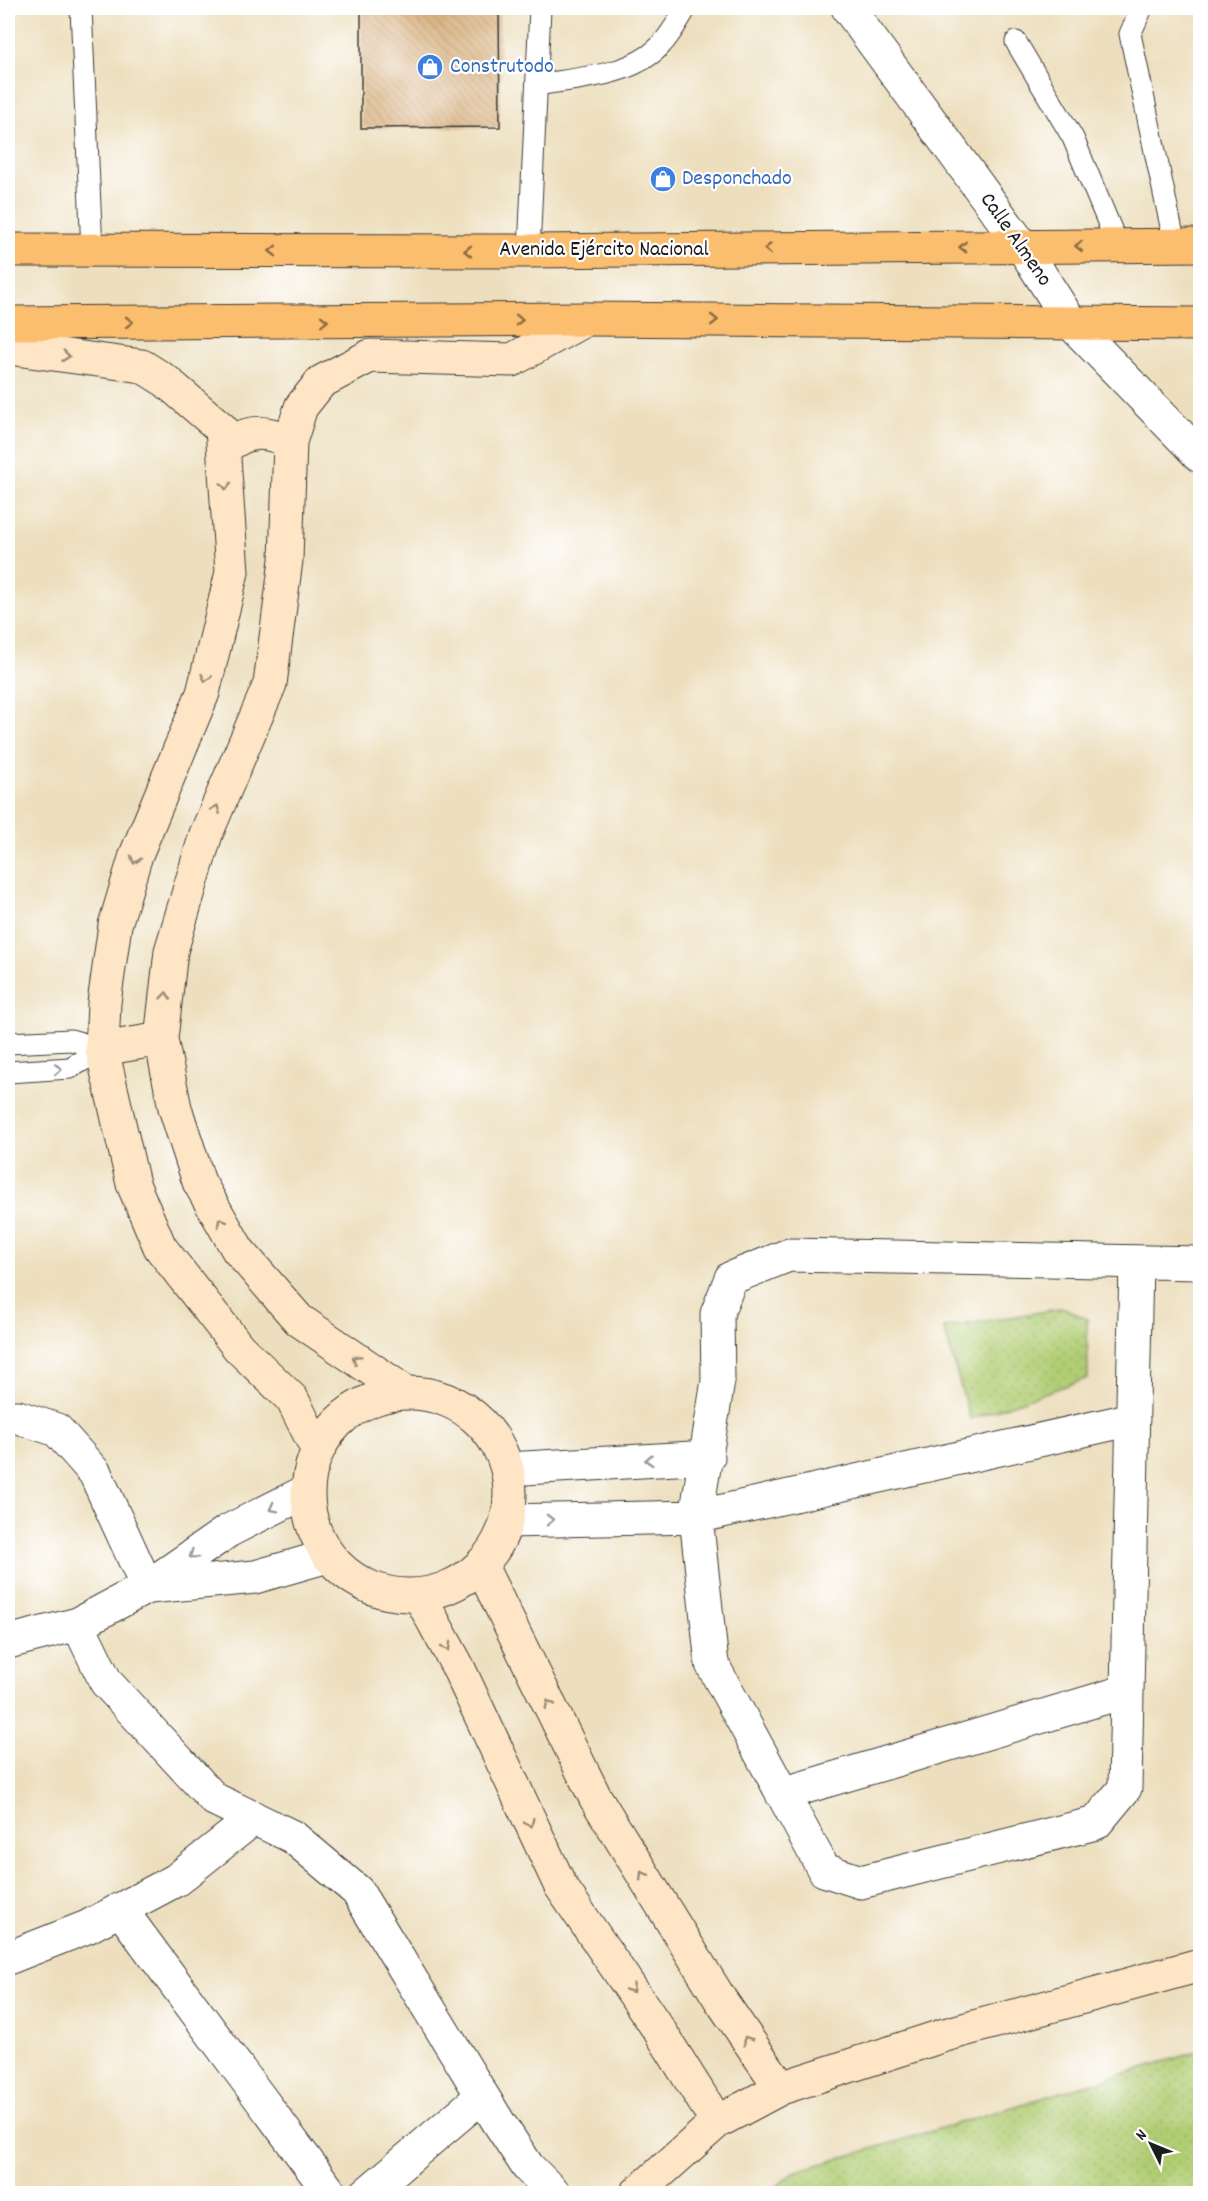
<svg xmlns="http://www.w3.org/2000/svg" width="1208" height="2201" viewBox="0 0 1208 2201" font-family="Dekko,sans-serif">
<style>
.grass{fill:url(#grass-dots);stroke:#667448;stroke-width:1.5}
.building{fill:url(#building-back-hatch)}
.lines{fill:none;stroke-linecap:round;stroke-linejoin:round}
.lane-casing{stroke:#3b3934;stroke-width:23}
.street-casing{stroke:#3b3934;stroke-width:35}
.secondary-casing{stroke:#3b3934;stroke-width:35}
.primary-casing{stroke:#3b3934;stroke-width:35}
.lane{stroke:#fff;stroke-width:21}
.street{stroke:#fff;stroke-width:33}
.secondary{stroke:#fde5c5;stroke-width:33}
.primary{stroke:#fbbd6e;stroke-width:33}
.oneway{stroke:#8c6c45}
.oneway2{stroke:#988b79}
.oneway3{stroke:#999}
.labels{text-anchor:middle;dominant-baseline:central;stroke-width:4.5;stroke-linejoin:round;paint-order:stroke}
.shop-label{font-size:22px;fill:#366cbe;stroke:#fff;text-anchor:start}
.street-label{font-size:22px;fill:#1c1c1c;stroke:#fff}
</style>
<defs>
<pattern id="grass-dots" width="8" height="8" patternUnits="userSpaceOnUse" patternTransform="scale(1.5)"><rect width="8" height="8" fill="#b1cd73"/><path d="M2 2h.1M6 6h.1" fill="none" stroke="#98af63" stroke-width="1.8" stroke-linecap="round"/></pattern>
<pattern id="building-back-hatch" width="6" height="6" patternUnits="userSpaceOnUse" patternTransform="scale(1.5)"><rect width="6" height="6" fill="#dbb584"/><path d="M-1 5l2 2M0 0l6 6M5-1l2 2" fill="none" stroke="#bb9b71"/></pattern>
</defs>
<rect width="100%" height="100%" fill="#fff"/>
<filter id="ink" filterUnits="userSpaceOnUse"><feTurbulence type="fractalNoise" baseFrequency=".0167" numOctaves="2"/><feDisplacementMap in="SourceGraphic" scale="12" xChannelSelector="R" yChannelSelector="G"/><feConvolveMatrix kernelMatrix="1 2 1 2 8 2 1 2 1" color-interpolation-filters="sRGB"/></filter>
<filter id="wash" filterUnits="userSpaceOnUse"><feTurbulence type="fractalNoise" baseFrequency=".008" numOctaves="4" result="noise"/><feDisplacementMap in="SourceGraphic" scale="24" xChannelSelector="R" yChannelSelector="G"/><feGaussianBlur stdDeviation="1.35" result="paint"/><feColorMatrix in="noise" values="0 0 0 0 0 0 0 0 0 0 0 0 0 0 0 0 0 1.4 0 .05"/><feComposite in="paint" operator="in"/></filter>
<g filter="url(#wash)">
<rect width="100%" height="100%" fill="#eddfbe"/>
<path class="grass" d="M1064,1308l23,11 1,59 -118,41 -26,-91z
M1200,2051v142h-431l25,-21z"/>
<g id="blocks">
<path class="building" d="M361,8h138l1,119 -139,1z"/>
</g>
</g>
<g filter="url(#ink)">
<use href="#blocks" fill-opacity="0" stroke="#3b3934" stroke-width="1.5"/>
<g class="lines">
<defs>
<path id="lane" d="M81,8l11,242
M1142,8l-12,26 45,211
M1016,42l57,96 45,108
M537,85c39,-7 93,-8 123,-39 11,-11 18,-25 26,-38
M529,251l11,-243
M8,1043l63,-3 31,9
M8,1072l62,-4 32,-19"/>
<path id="street" d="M848,8l174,238 49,77 129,133
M1136,1262l-11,526 -29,35 -235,59 -37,-12 -112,-206 -16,-147 22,-136 -1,-67 14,-36 58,-23 411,8
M8,1417h10l39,13 38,43 52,114
M508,1469l200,-12
M507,1521l189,-4 437,-98
M149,1587l106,-10 73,-21
M78,1624l28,58 108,117 79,38 64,54 142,232 29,44 27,27
M8,1642l70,-18 69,-37 81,-56 79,-40
M782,1794l345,-103
M120,1909l211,285
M8,1958l79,-31 89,-47 78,-62
M366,2194l116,-98"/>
<path id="secondary" d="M8,348l134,18 24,15 56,48 10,143 -29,121 -67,162 -21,70 -11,78 -2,46 31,135 27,63 79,101 53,51 25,50
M224,449c21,-19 41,-20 66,-7
M102,1049l59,-10
M405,1392l-106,-72 -61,-70 -39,-68 -24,-74 -14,-69 10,-88 35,-117 64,-150 16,-124 4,-118 11,-35 20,-25 49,-26 142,4 74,-41
M308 1494a101 101 0 1 1 202 0a101 101 0 1 1-202 0Z
M481,1566l114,231 125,202 61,89
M419,1595l39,72 102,218 101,148 56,89
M636,2194l81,-72 64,-34 164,-53 255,-70"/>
<path id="primary" d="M8,250l521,1 671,-6
M8,323l578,-4 614,5"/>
</defs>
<use href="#lane" class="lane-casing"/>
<use href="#street" class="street-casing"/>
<use href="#secondary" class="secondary-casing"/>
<use href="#primary" class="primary-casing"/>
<use href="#lane" class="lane"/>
<use href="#street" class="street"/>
<use href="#secondary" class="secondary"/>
<use href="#primary" class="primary"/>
</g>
<defs><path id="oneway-chevron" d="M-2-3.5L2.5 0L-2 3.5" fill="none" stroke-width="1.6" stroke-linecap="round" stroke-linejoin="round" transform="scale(1.5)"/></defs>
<g class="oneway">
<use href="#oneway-chevron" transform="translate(1079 246) rotate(180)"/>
<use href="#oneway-chevron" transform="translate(963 247) rotate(179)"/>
<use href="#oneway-chevron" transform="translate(768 249) rotate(179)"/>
<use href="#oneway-chevron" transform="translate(273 251) rotate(-180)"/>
<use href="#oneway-chevron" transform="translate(468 251) rotate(-180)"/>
<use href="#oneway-chevron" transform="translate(519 320)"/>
<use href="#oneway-chevron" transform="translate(714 320)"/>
<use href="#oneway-chevron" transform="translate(324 321)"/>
<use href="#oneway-chevron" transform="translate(129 322)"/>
</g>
<g class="oneway2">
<use href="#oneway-chevron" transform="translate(66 356) rotate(7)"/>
<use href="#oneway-chevron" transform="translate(226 486) rotate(86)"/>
<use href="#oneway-chevron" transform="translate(206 678) rotate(103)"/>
<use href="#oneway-chevron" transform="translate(216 809) rotate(-67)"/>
<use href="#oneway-chevron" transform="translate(135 860) rotate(108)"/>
<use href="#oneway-chevron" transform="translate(166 996) rotate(-84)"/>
<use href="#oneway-chevron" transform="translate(221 1222) rotate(-119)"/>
<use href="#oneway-chevron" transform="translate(356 1359) rotate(-146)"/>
<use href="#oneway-chevron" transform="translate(447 1647) rotate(61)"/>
<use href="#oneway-chevron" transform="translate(549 1704) rotate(-116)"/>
<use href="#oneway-chevron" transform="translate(530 1823) rotate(64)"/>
<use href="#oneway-chevron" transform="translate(643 1875) rotate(-122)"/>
<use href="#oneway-chevron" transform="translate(631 1989) rotate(56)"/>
<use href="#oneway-chevron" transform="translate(747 2040) rotate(-125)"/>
</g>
<g class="oneway3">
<use href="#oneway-chevron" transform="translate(58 1069) rotate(-3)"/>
<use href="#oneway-chevron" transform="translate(649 1460) rotate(176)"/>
<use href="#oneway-chevron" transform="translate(273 1508) rotate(153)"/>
<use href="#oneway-chevron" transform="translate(550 1520) rotate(-1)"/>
<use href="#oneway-chevron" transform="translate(193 1555) rotate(145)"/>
</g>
</g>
<defs>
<symbol id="shop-disc" viewBox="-11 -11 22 22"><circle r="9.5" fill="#3f7fe0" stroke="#fff"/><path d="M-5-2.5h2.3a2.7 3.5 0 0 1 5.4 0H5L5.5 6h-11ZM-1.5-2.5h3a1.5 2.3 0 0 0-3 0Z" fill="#fff"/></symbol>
</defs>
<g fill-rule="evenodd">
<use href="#shop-disc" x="415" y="52" width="30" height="30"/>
<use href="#shop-disc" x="648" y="164" width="30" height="30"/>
</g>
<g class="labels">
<g class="shop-label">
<text x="450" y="67">Construtodo</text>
<text x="682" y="179">Desponchado</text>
</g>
<g class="street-label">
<text transform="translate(1015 240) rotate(55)">Calle Almeno</text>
<text x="604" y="250">Avenida Ejército Nacional</text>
</g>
</g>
<rect width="1208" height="2201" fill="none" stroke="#fff" stroke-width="30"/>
<g transform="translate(1151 2144) rotate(313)" stroke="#ffffff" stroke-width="4.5" paint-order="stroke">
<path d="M0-4.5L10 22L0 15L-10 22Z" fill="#1c1c1c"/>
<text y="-9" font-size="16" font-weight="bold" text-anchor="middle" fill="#1c1c1c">N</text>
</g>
</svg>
